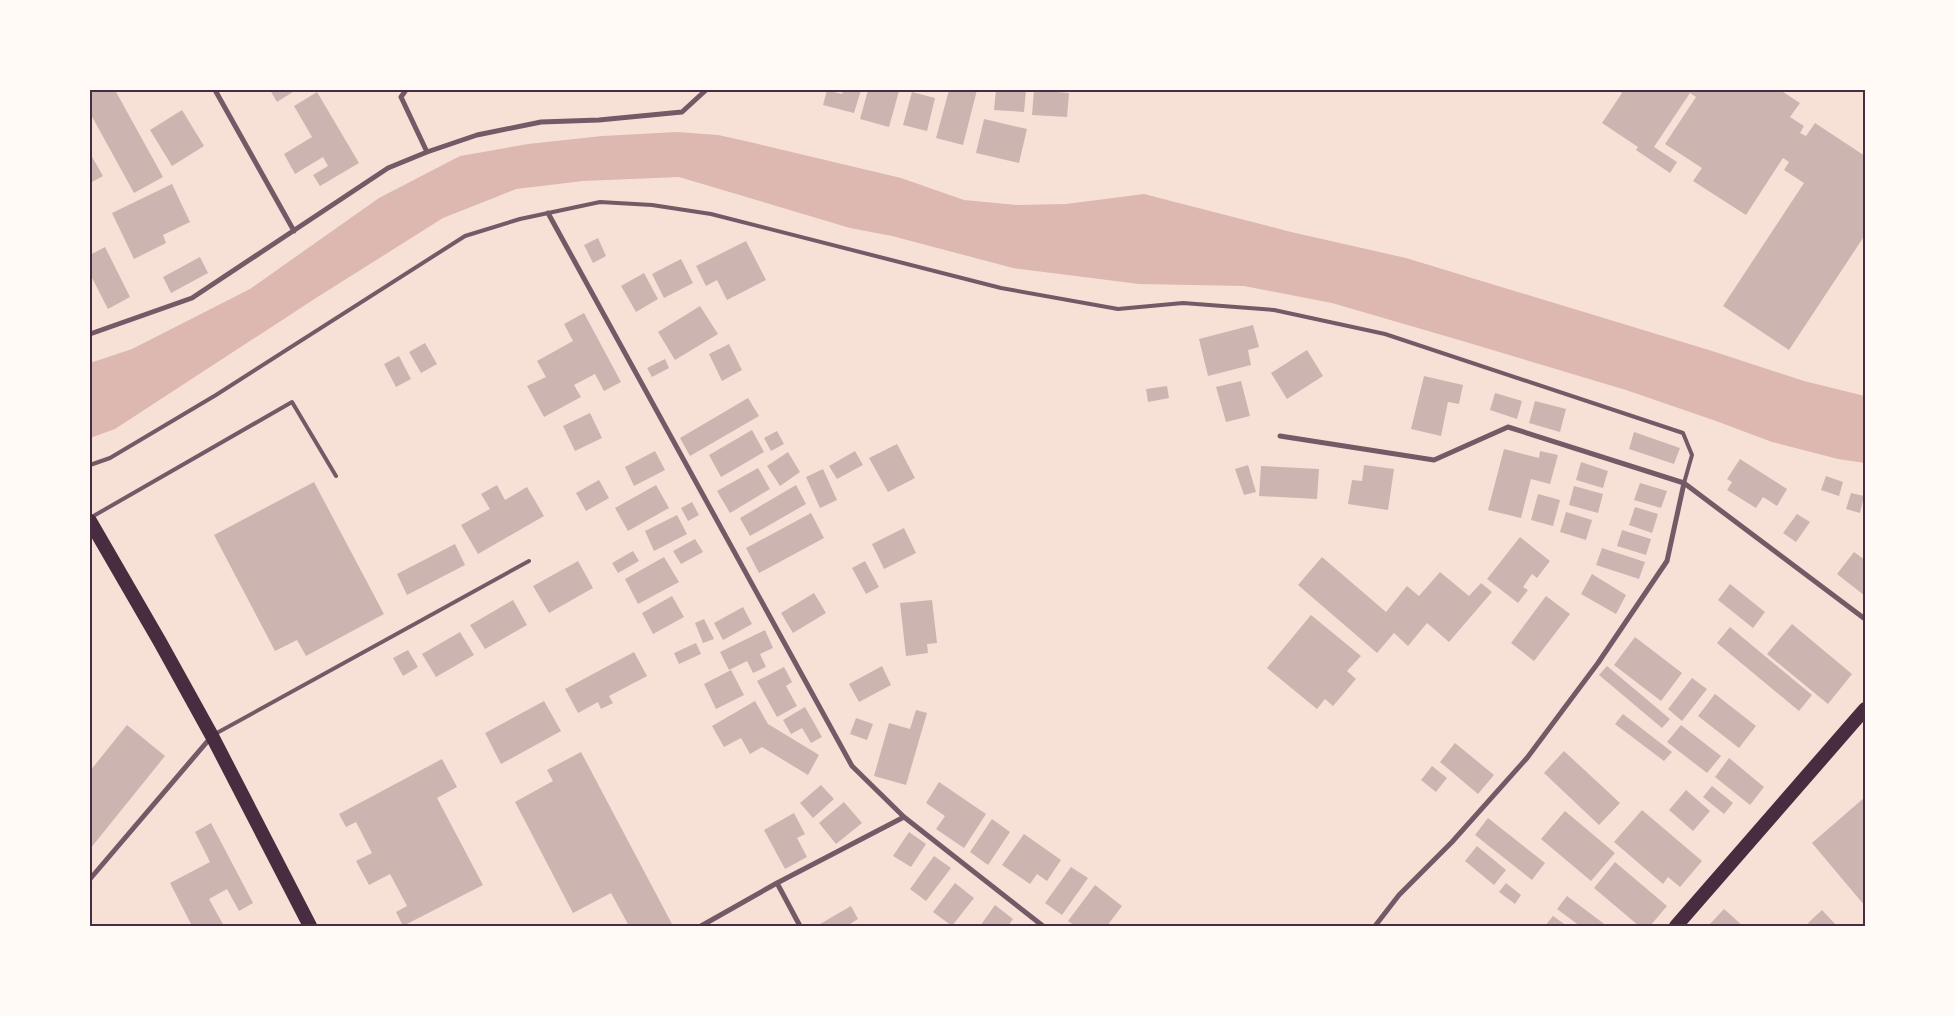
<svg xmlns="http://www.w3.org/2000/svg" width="1955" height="1016" viewBox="0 0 1955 1016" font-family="'Varela Round',sans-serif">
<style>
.water{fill:#dcb8b0}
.building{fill:#ccb4b1}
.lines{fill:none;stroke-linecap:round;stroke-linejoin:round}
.service{stroke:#755966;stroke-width:4}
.minor{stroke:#755966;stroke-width:5}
.trunk{stroke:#4a2c40;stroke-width:14}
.neatline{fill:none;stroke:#4a2c40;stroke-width:2}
</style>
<rect width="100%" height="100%" fill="#f7e1d7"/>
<path class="water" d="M677,132l41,3 36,8 147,35 63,22 53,5 49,-1 78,-10 147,38 115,26 303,92 95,31 61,15v67l-27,-4 -66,-17 -56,-21 -90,-31 -167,-50 -127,-37 -88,-17 -105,-2 -126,-16 -121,-32 -42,-8 -171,-51 -96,4 -67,8 -73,29 -127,80 -201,131 -25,9v-75l42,-14 118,-60 129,-91 81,-42 68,-12 74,-8z"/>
<path class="building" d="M90,90h25l48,87 -29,16 -44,-80z
M270,90h26l-19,12z
M827,90l15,4 1,-4h18l-7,23 -31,-8z
M868,90l31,1 -10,36 -29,-8z
M949,90h28l-14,55 -27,-7z
M996,90h30l-2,22 -30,-2z
M1034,90l35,3 -2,24 -35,-2z
M1617,90h163l20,13 -10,14 14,9 -4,7 6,3 9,-13 50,33v79l-76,115 -66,-44 81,-123 -20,-13 5,-8 -6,-4 -37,57 -53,-34 9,-13 -37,-24 31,-47 -6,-4 -36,54 23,15 -7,11 -34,-23 2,-3 -36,-24 20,-30z
M317,92l42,71 -39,23 -7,-11 15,-9 -5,-9 -28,17 -11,-20 28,-17 -18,-31z
M912,92l23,6 -8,33 -24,-6z
M182,110l22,36 -32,20 -22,-36z
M984,119l43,10 -8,34 -43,-10z
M91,155l12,21 -13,7v-27z
M172,184l18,38 -27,13 3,8 -32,16 -22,-46z
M598,238l8,18 -13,7 -9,-18z
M746,241l20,39 -39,20 -10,-20 -11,6 -10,-20z
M105,247l25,50 -22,12 -18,-35v-19z
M200,257l8,16 -37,20 -8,-16z
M681,259l12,24 -29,15 -12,-24z
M644,273l14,26 -22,13 -15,-26z
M700,306l18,28 -43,26 -17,-28z
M584,313l37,69 -17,9 -9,-17 -21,11 7,12 -37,20 -17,-31 19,-9 -9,-16 36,-20 -9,-17z
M1253,325l6,22 -11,3 3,15 -43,11 -9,-37z
M425,343l12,21 -16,9 -12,-21z
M729,344l13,26 -20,11 -13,-27z
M1307,350l16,26 -36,23 -16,-26z
M399,356l12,23 -15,8 -12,-23z
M665,359l4,9 -17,9 -5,-9z
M1424,376l39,9 -4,19 -11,-2 -7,34 -30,-7z
M1241,381l9,35 -24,6 -10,-35z
M1167,386l2,12 -21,4 -2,-13z
M1495,393l27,8 -5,18 -27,-9z
M748,398l11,18 -69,40 -10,-18z
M1535,401l31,8 -6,23 -31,-9z
M590,413l12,25 -27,13 -12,-25z
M752,430l12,22 -43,25 -12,-22z
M777,431l7,13 -13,7 -7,-13z
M1634,432l46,16 -6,16 -45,-15z
M897,444l18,34 -27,14 -19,-34z
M1504,449l35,9 1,-7 18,4 -8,29 -19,-5 -10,39 -33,-8z
M655,451l10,19 -31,16 -9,-19z
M855,451l8,14 -26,14 -8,-13z
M788,452l12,20 -20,14 -13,-20z
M1740,459l47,30 -10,17 -14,-9 -7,11 -29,-18 5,-8 -5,-3z
M1581,462l27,9 -5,17 -27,-8z
M1248,465l8,27 -12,3 -9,-26z
M1364,465l30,4 -6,41 -40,-6 4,-24 10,1z
M1261,466l58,3 -2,30 -58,-3z
M758,468l12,21 -40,24 -13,-22z
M823,469l14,31 -17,8 -14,-31z
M1826,476l17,6 -4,14 -18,-6z
M599,480l10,18 -23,13 -10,-18z
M314,482l70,132 -78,42 -9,-16 -22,11 -61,-116z
M1640,483l27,8 -6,17 -27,-8z
M497,485l8,15 22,-13 17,29 -66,38 -17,-29 29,-16 -9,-15z
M656,485l13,23 -41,23 -13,-23z
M796,485l10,19 -56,32 -10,-18z
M1574,486l29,8 -5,19 -29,-8z
M1851,493l13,3 -4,17 -14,-4z
M1538,494l22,6 -7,26 -22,-6z
M692,502l7,13 -11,6 -7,-13z
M1635,507l23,7 -6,19 -23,-8z
M1566,512l26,8 -6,20 -26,-8z
M811,513l13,25 -65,35 -13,-25z
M1797,514l13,8 -14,20 -13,-9z
M677,515l10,19 -33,17 -9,-20z
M904,528l12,25 -32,16 -12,-25z
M1622,530l29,9 -5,16 -29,-9z
M1520,537l30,24 -13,17 -5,-4 -9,13 5,3 -10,13 -31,-24z
M695,539l8,13 -22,12 -8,-13z
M455,544l10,21 -58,30 -10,-21z
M1602,548l43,14 -6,17 -43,-14z
M633,551l6,10 -21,12 -6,-10z
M1854,552l11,8v36l-28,-22z
M664,557l15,25 -41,22 -13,-25z
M1322,557l64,55 21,-26 12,10 21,-24 29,24 12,-13 11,9 -43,50 -22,-19 -19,23 -14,-13 -17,20 -79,-68z
M578,561l15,27 -44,25 -16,-27z
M865,561l14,26 -13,7 -14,-26z
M1592,574l34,21 -10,19 -35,-20z
M1730,584l35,28 -12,16 -35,-28z
M814,593l12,20 -33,20 -12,-20z
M672,596l12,21 -31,17 -11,-21z
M1546,596l24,18 -36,47 -23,-18z
M513,600l14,25 -42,24 -15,-24z
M932,600l5,43 -10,1 1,9 -22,3 -6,-53z
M743,607l9,17 -29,16 -9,-17z
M1311,615l50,41 -14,15 9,8 -23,27 -8,-7 -8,10 -50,-41z
M704,619l10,20 -11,4 -8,-20z
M1792,624l60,50 -24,30 -61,-50z
M1730,627l82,68 -13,16 -82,-68z
M765,630l8,18 -13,6 6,13 -13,6 -6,-12 -18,9 -9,-18z
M460,632l14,23 -38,22 -14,-23z
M1635,637l47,36 -21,28 -47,-36z
M696,643l5,11 -22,10 -5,-11z
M408,650l10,17 -15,9 -10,-18z
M634,652l13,24 -38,20 4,7 -12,6 -3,-7 -20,11 -13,-24z
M882,666l9,19 -32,17 -10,-18z
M1607,666l63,53 -8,9 -63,-53z
M784,667l8,15 -6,4 11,20 -20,11 -20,-36z
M731,670l13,25 -28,14 -12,-25z
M1692,678l15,11 -25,32 -14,-12z
M1715,694l41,32 -17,22 -41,-32z
M544,701l17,30 -60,33 -16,-31z
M755,701l13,23 51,31 -11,20 -46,-28 -12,7 -9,-16 -17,9 -12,-21z
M805,707l17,30 -11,6 -9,-15 -11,6 -8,-14z
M916,710l11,3 -21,72 -32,-9 15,-53 21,6z
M1623,714l49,38 -8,9 -49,-37z
M856,718l17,6 -6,16 -17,-6z
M127,725l38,31 -75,93v-78z
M1681,725l40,31 -14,17 -40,-31z
M1455,743l39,32 -16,19 -38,-32z
M1564,751l56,52 -21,22 -55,-52z
M581,752l91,172 -4,2h-39l-18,-33 -38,20 -58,-111 38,-21 -6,-11z
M1729,758l35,29 -14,18 -35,-28z
M442,759l15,28 -20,11 46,87 -80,41 -7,-14 11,-6 -17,-32 -21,11 -13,-24 16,-8 -16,-31 -10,5 -7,-13z
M1432,766l15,12 -11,14 -15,-12z
M939,782l47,32 -22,34 -28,-19 9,-13 -19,-13z
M821,785l13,14 -21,19 -13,-15z
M1712,786l21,17 -9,11 -21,-17z
M1686,790l24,21 -17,20 -24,-21z
M1865,797v109l-53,-63z
M844,802l18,21 -26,21 -17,-21z
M1642,810l60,51 -22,26 -12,-10 -5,7 -49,-42z
M1565,811l50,42 -24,28 -50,-42z
M794,813l11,21 -8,4 10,19 -22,12 -21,-39z
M1488,818l57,45 -13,17 -57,-45z
M992,819l18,13 -22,33 -18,-13z
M211,823l42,80 -14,8 -12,-22 -18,10 15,27h-32l-22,-43 40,-21 -15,-30z
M909,832l17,12 -15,23 -18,-11z
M1024,834l37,26 -14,21 -10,-7 -7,10 -28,-19z
M1477,846l29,24 -12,15 -29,-24z
M934,856l17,12 -25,33 -16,-12z
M1615,862l52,44 -17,20h-11l-45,-38z
M1071,867l17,11 -26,37 -17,-12z
M955,883l19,15 -22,28 -19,-14z
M1506,883l15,12 -6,9 -16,-12z
M1095,885l27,21 -15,20h-32l-7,-5z
M1567,896l40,30h-27l-23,-17z
M995,905l18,14 -5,7h-28z
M851,906l7,13 -11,7h-26l-1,-2z
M1724,909l19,17h-31l-2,-2z
M1822,910l15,16h-26l-3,-3z
M1553,916l14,10h-22z"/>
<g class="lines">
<path class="service" d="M90,465l20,-7 106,-63 249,-159 55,-17 80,-17 52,3 59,9 290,74 117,21 65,-6 91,7 111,24 298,99 9,22 -8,28
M90,518l202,-116 44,74
M215,734l314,-173"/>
<path class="minor" d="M215,90l79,141
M406,90l-5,7 26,55
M548,213l304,553 52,51 139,109
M90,334l102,-36 196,-130 39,-16 50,-17 64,-13 58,-2 83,-8 24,-22
M1280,436l154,24 74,-33 176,56 181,136
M90,879l122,-143
M777,883l23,43
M701,926l76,-43 127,-66
M1375,926l24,-31 53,-53 75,-84 71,-95 69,-102 17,-78"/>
<path class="trunk" d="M90,521l70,121 52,94 98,190
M1676,926l189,-217"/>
</g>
<rect width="1955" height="1016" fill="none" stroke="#fffaf5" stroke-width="182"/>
<rect x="91" y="91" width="1773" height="834" class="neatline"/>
</svg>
